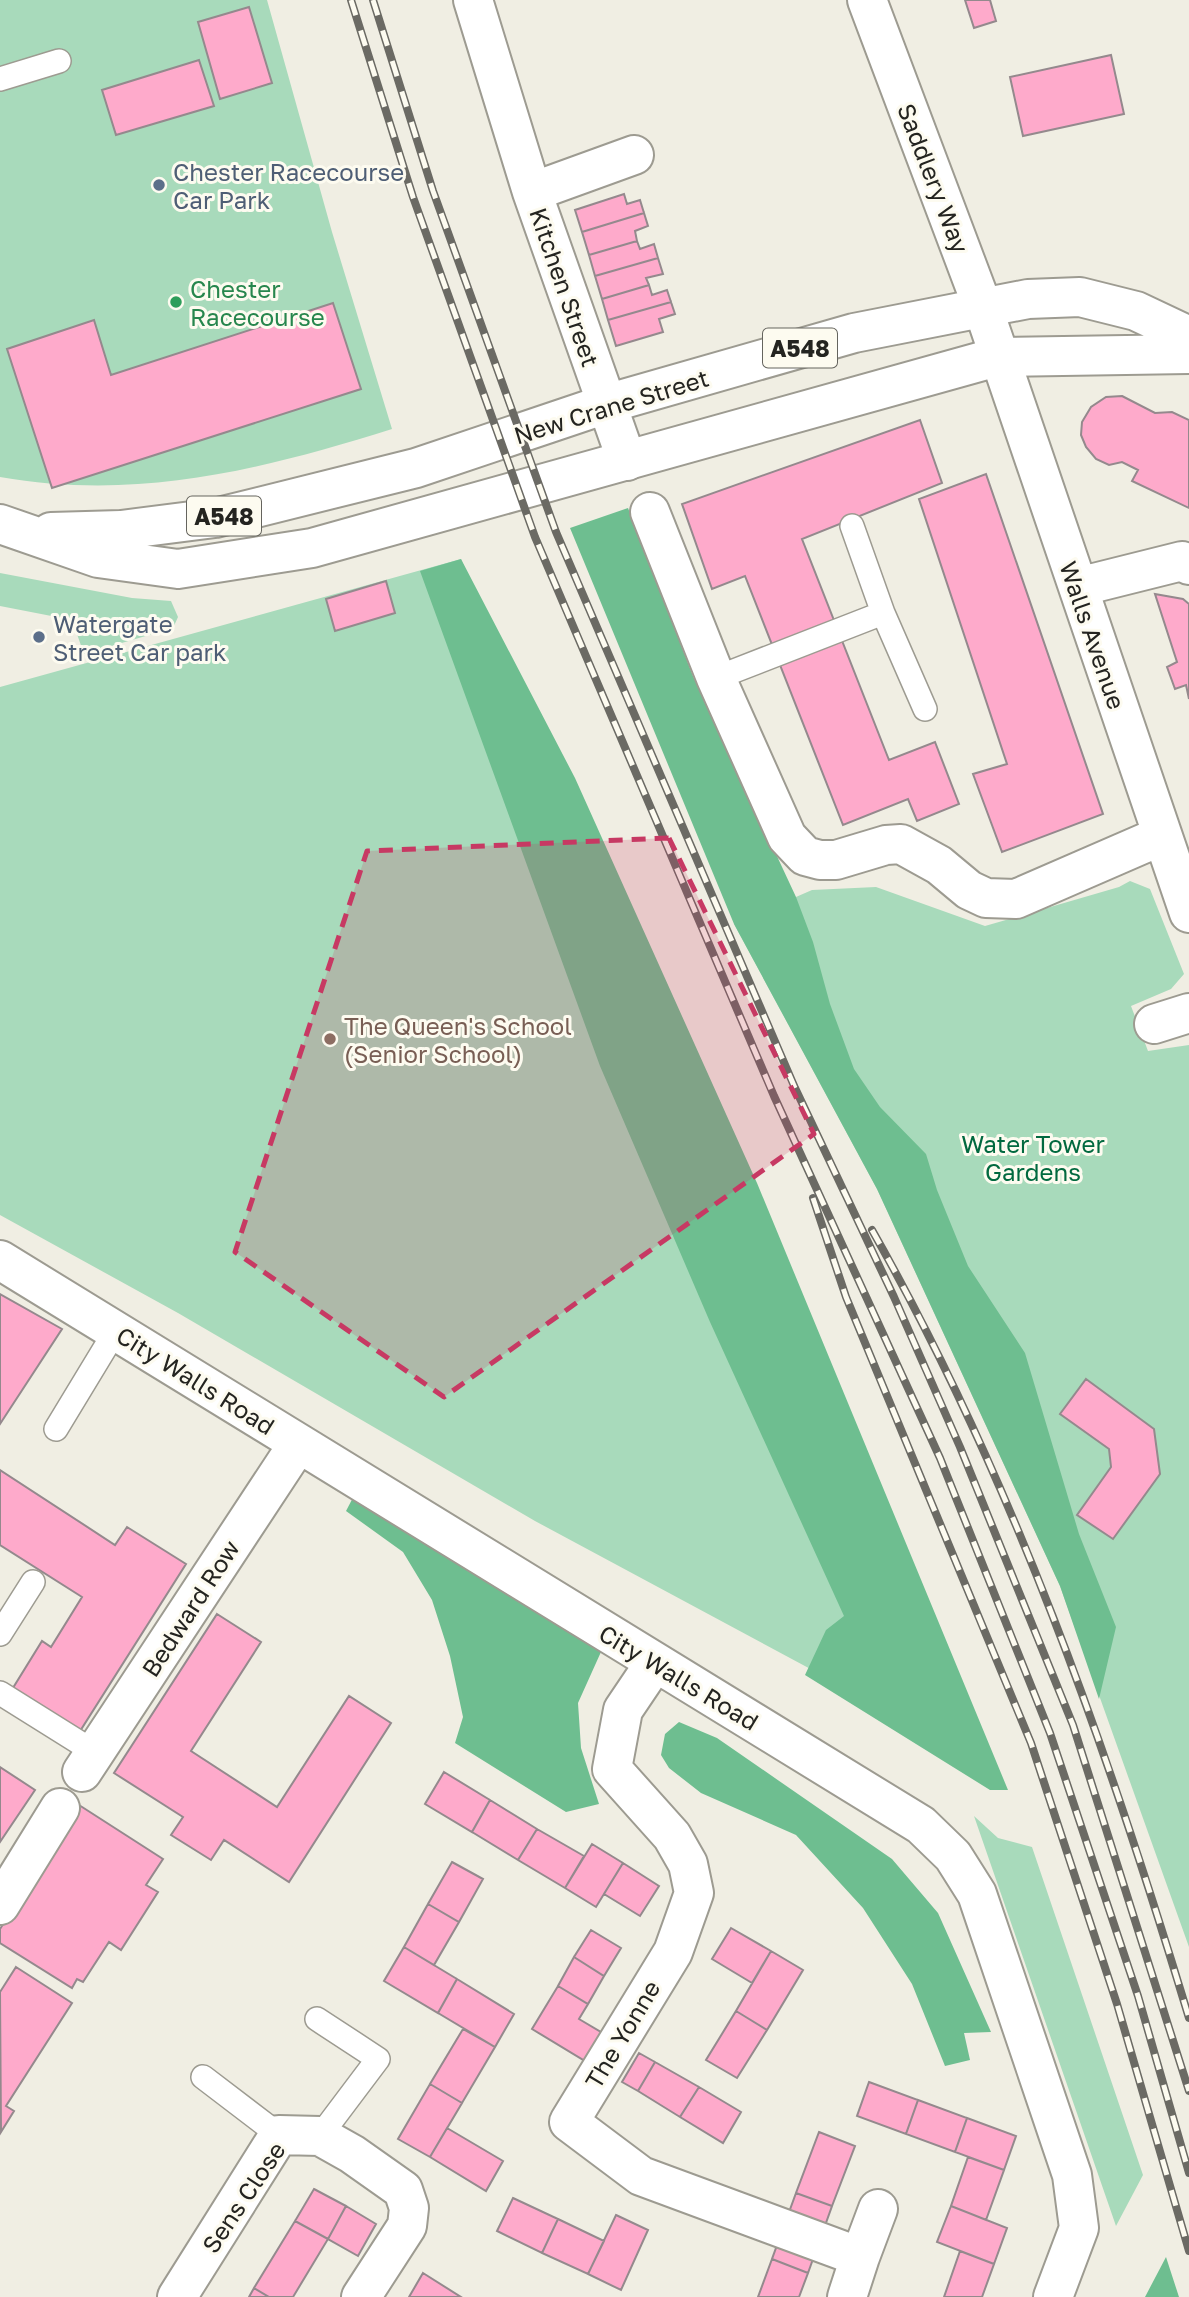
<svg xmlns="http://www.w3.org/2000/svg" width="1189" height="2297" viewBox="0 0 1189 2297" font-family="'Golos Text',sans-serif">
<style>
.green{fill:#a8dabb}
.forest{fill:#6ebe90}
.building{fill:#feaacb;stroke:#94898d;stroke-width:2}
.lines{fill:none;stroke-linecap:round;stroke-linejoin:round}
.service-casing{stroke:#9d9b91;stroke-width:26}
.minor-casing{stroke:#9d9b91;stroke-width:42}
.primary-casing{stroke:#9d9b91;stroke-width:42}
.service{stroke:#fff;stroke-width:23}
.minor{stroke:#fff;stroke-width:38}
.primary{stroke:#fff;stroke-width:38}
.rail-casing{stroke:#6b6a64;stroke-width:8}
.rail{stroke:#fdfbf0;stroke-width:5;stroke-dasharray:16;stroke-linecap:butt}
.marked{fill:#c73963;fill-opacity:0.2;stroke:#c73963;stroke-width:5;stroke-dasharray:14 9;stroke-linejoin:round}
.service-dot{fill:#5c6f8a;stroke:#fdfbf0;stroke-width:2.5}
.leisure-dot{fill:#2e9e5b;stroke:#fdfbf0;stroke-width:2.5}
.education-dot{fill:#8d6e63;stroke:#fdfbf0;stroke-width:2.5}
.labels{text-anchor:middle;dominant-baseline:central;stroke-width:6;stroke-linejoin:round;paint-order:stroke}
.shield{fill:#fdfbf0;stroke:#65645e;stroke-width:2}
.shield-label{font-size:23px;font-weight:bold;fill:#242420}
.service-label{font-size:24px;fill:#4e5e75;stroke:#fdfbf0;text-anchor:start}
.street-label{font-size:24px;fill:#242420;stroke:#fdfbf0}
.leisure-label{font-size:24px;fill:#27864d;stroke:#fdfbf0;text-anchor:start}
.education-label{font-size:24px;fill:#785e54;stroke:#fdfbf0;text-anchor:start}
.park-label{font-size:24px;fill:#01693f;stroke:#fdfbf0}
</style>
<rect width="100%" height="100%" fill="#f0eee3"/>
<path class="green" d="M0,0h267l65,232 60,197c-131,41 -254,72 -392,48z
M461,559l493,1187 -419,-225 -357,-208 -178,-98v-528z
M0,573l132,25 39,3 7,16 -5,11 -89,26 -12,-34 -72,-14z
M1130,881l20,8 34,85 -13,15 -40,17 17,45 41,-6v902l-129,-361 -183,-397 -143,-265 78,-34 64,-3 109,39 134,-39z
M974,1816l24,22 34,9 111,328 -27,51z"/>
<path class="forest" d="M628,508l65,168 103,221 17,45 17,62 24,65 26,38 46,47 11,36 31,76 57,87 54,181 37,93 -17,72 -39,-113 -183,-397 -143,-265 -164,-396z
M461,559l114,219 182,405 251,607h-18l-185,-115 21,-45 18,-14 -134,-294 -110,-256 -180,-495z
M357,1490l248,153 -27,60 3,45 18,56 -33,8 -111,-69 8,-26 -13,-61 -18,-56 -29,-48 -57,-41z
M679,1722l38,16 175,121 46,54 53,119 -27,1 6,27 -25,6 -33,-82 -49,-76 -67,-73 -95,-42 -32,-25 -8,-13 4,-21z
M1166,2257l13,40h-34z"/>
<path class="building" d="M965,0h25l6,21 -22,7z
M249,7l23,76 -52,16 -22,-77z
M1111,55l13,59 -101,22 -13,-59z
M199,60l15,46 -98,29 -14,-45z
M624,194l3,10 13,-4 4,13 -62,19 -7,-22z
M644,213l4,13 -13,5 2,10 -48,14 -7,-23z
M637,241l3,8 14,-5 4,14 -63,18 -6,-21z
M658,258l5,16 -17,4 3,7 -47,14 -7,-23z
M649,285l3,10 15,-5 4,12 -63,18 -6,-21z
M671,302l4,12 -16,5 4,13 -47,14 -8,-26z
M333,303l28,86 -309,99 -45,-139 87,-29 17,55z
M1122,396l33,17 17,-1 17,8v88l-57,-27 6,-11 -16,-8 -13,3 -13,-6 -10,-12 -5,-12 1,-13 9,-15 15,-10z
M920,420l22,63 -140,56 87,221 46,-18 24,62 -42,17 -9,-22 -65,26 -98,-249 -33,13 -30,-85z
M986,474l117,340 -101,38 -29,-78 34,-10 -88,-265z
M386,581l9,32 -60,18 -9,-32z
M1155,594l28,5 6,5v95l-3,-14 -11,4 -8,-22 10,-5z
M0,1294l62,35 -62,95z
M1086,1379l68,50 6,45 -47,65 -36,-24 34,-48 -2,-18 -49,-35z
M0,1470l115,75 12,-18 59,37 -111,175 -67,-43 34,-55 9,6 31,-50 -82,-52z
M217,1614l44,28 -70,109 86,56 72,-111 42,27 -102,159 -65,-42 -13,20 -40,-25 12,-18 -69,-44z
M0,1767l35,23 -35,52z
M444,1772l46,28 -18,32 -47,-28z
M490,1800l47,29 -19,31 -46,-28z
M79,1805l84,54 -17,26 12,7 -37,58 -12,-8 -26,40 -6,-3 -5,9 -72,-45v-14z
M537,1829l47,27 -19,32 -47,-28z
M592,1844l31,19 -27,44 -31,-19z
M452,1862l31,17 -24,43 -31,-18z
M623,1863l36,23 -19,30 -36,-22z
M428,1904l31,18 -25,43 -30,-18z
M731,1928l40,23 -19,32 -40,-24z
M591,1930l30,18 -17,28 -30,-19z
M404,1947l53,32 -19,34 -54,-32z
M771,1951l32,19 -36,60 -31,-19z
M574,1957l30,19 -16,28 -30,-18z
M16,1967l56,36 -66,103 8,5 -13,21 -1,-140z
M457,1979l57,35 -19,33 -57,-34z
M558,1986l30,18 -9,15 27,16 -16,29 -58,-35z
M736,2011l31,19 -30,48 -31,-18z
M463,2029l32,18 -33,56 -32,-19z
M639,2053l16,9 -17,29 -16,-9z
M655,2062l44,25 -19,30 -42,-26z
M869,2082l49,18 -12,34 -49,-18z
M430,2084l32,19 -32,54 -32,-18z
M699,2087l42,25 -18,31 -43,-26z
M918,2100l49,18 -12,34 -49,-18z
M967,2118l49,18 -12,34 -49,-18z
M447,2128l56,33 -17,30 -56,-34z
M819,2132l36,14 -23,60 -36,-13z
M968,2157l36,13 -18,50 -35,-14z
M314,2189l32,17 -18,33 -33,-18z
M796,2193l36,13 -24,67 -36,-14z
M513,2198l45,21 -16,34 -45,-22z
M346,2206l30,18 -18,32 -30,-17z
M951,2206l56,22 -13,36 -57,-22z
M616,2215l32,15 -27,60 -33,-16z
M558,2219l46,22 -16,33 -46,-21z
M295,2221l33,18 -35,58h-24l-15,-9z
M960,2251l34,13 -12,33h-38z
M772,2259l36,14 -9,24h-41z
M423,2273l38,24h-52z
M254,2288l15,9h-20z"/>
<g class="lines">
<defs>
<path id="service" d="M0,79l59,-18
M852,526l31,87
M716,678l167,-65 42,96
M56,1429l60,-99
M0,1634l33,-52
M0,1693l96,60
M317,2019l61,40 -58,77
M203,2077l76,58"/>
<path id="minor" d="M473,0l59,192 95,269
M867,0l116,308 206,605
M532,192l102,-37
M650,512l66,166 71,159 18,19 15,4h16l50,-15 15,-1 38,21 30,25 17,8 30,1 145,-63
M1078,587l104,-26 7,4
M1154,1024l35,-11
M0,1260l921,565 32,31 24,38 95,281 7,53 -26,69
M654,1664l-31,46 -11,59 60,67 16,28 6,29 -21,59 -104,170 72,54 219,81 18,-48
M82,1772l216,-328
M0,1905l60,-97
M177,2297l102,-162 41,1 32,18 51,36 6,18 -2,18 -46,71
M847,2297l13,-40"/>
<path id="primary" d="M0,524l98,34 80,11 134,-21 685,-191 192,-3
M51,532l70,-2 94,-12 201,-50 190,-64 248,-71 174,-34 52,-2 56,14 53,25"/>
</defs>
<use href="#service" class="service-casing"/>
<use href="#minor" class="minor-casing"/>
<use href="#primary" class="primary-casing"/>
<use href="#service" class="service"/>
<use href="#minor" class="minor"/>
<use href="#primary" class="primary"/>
<defs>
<path id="rail" d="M351,0l62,197 122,340 239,559 166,362 110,275 88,263 51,177
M373,0l60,191 123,341 239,556 99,209 66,150 113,278 116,366
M813,1198l33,99 185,446 86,261 72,247
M872,1230c140,247 235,517 317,788"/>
</defs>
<use href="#rail" class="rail-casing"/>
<use href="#rail" class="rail"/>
</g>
<path class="marked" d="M669,838l145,296 -370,263 -209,-145 132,-401z"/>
<g class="service-dot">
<circle cx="159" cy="185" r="7"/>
<circle cx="39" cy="637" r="7"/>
</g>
<circle class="leisure-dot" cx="176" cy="302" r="7"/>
<circle class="education-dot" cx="330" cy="1039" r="7"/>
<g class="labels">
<g class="shield">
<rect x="763" y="328.5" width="74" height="39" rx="5"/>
<rect x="187" y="496.5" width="74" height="39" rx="5"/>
</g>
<g class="shield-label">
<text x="800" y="348">A548</text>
<text x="224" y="516">A548</text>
</g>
<g class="service-label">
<text x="173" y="171">Chester Racecourse<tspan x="173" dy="28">Car Park</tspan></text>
<text x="53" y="623">Watergate<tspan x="53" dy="28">Street Car park</tspan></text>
</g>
<g class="street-label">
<text transform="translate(934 178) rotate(69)">Saddlery Way</text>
<text transform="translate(565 287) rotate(71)">Kitchen Street</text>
<text transform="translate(611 406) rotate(-17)">New Crane Street</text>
<text transform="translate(1093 635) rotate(71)">Walls Avenue</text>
<text transform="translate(196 1380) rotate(32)">City Walls Road</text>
<text transform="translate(190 1608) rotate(-57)">Bedward Row</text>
<text transform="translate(679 1677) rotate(31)">City Walls Road</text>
<text transform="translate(622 2034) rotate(-59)">The Yonne</text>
<text transform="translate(243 2197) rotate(-56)">Sens Close</text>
</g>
<g class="leisure-label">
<text x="190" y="288">Chester<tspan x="190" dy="28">Racecourse</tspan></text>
</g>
<g class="education-label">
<text x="344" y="1025">The Queen's School<tspan x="344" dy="28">(Senior School)</tspan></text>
</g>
<g class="park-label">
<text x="1033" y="1143">Water Tower<tspan x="1033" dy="28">Gardens</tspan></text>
</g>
</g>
</svg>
